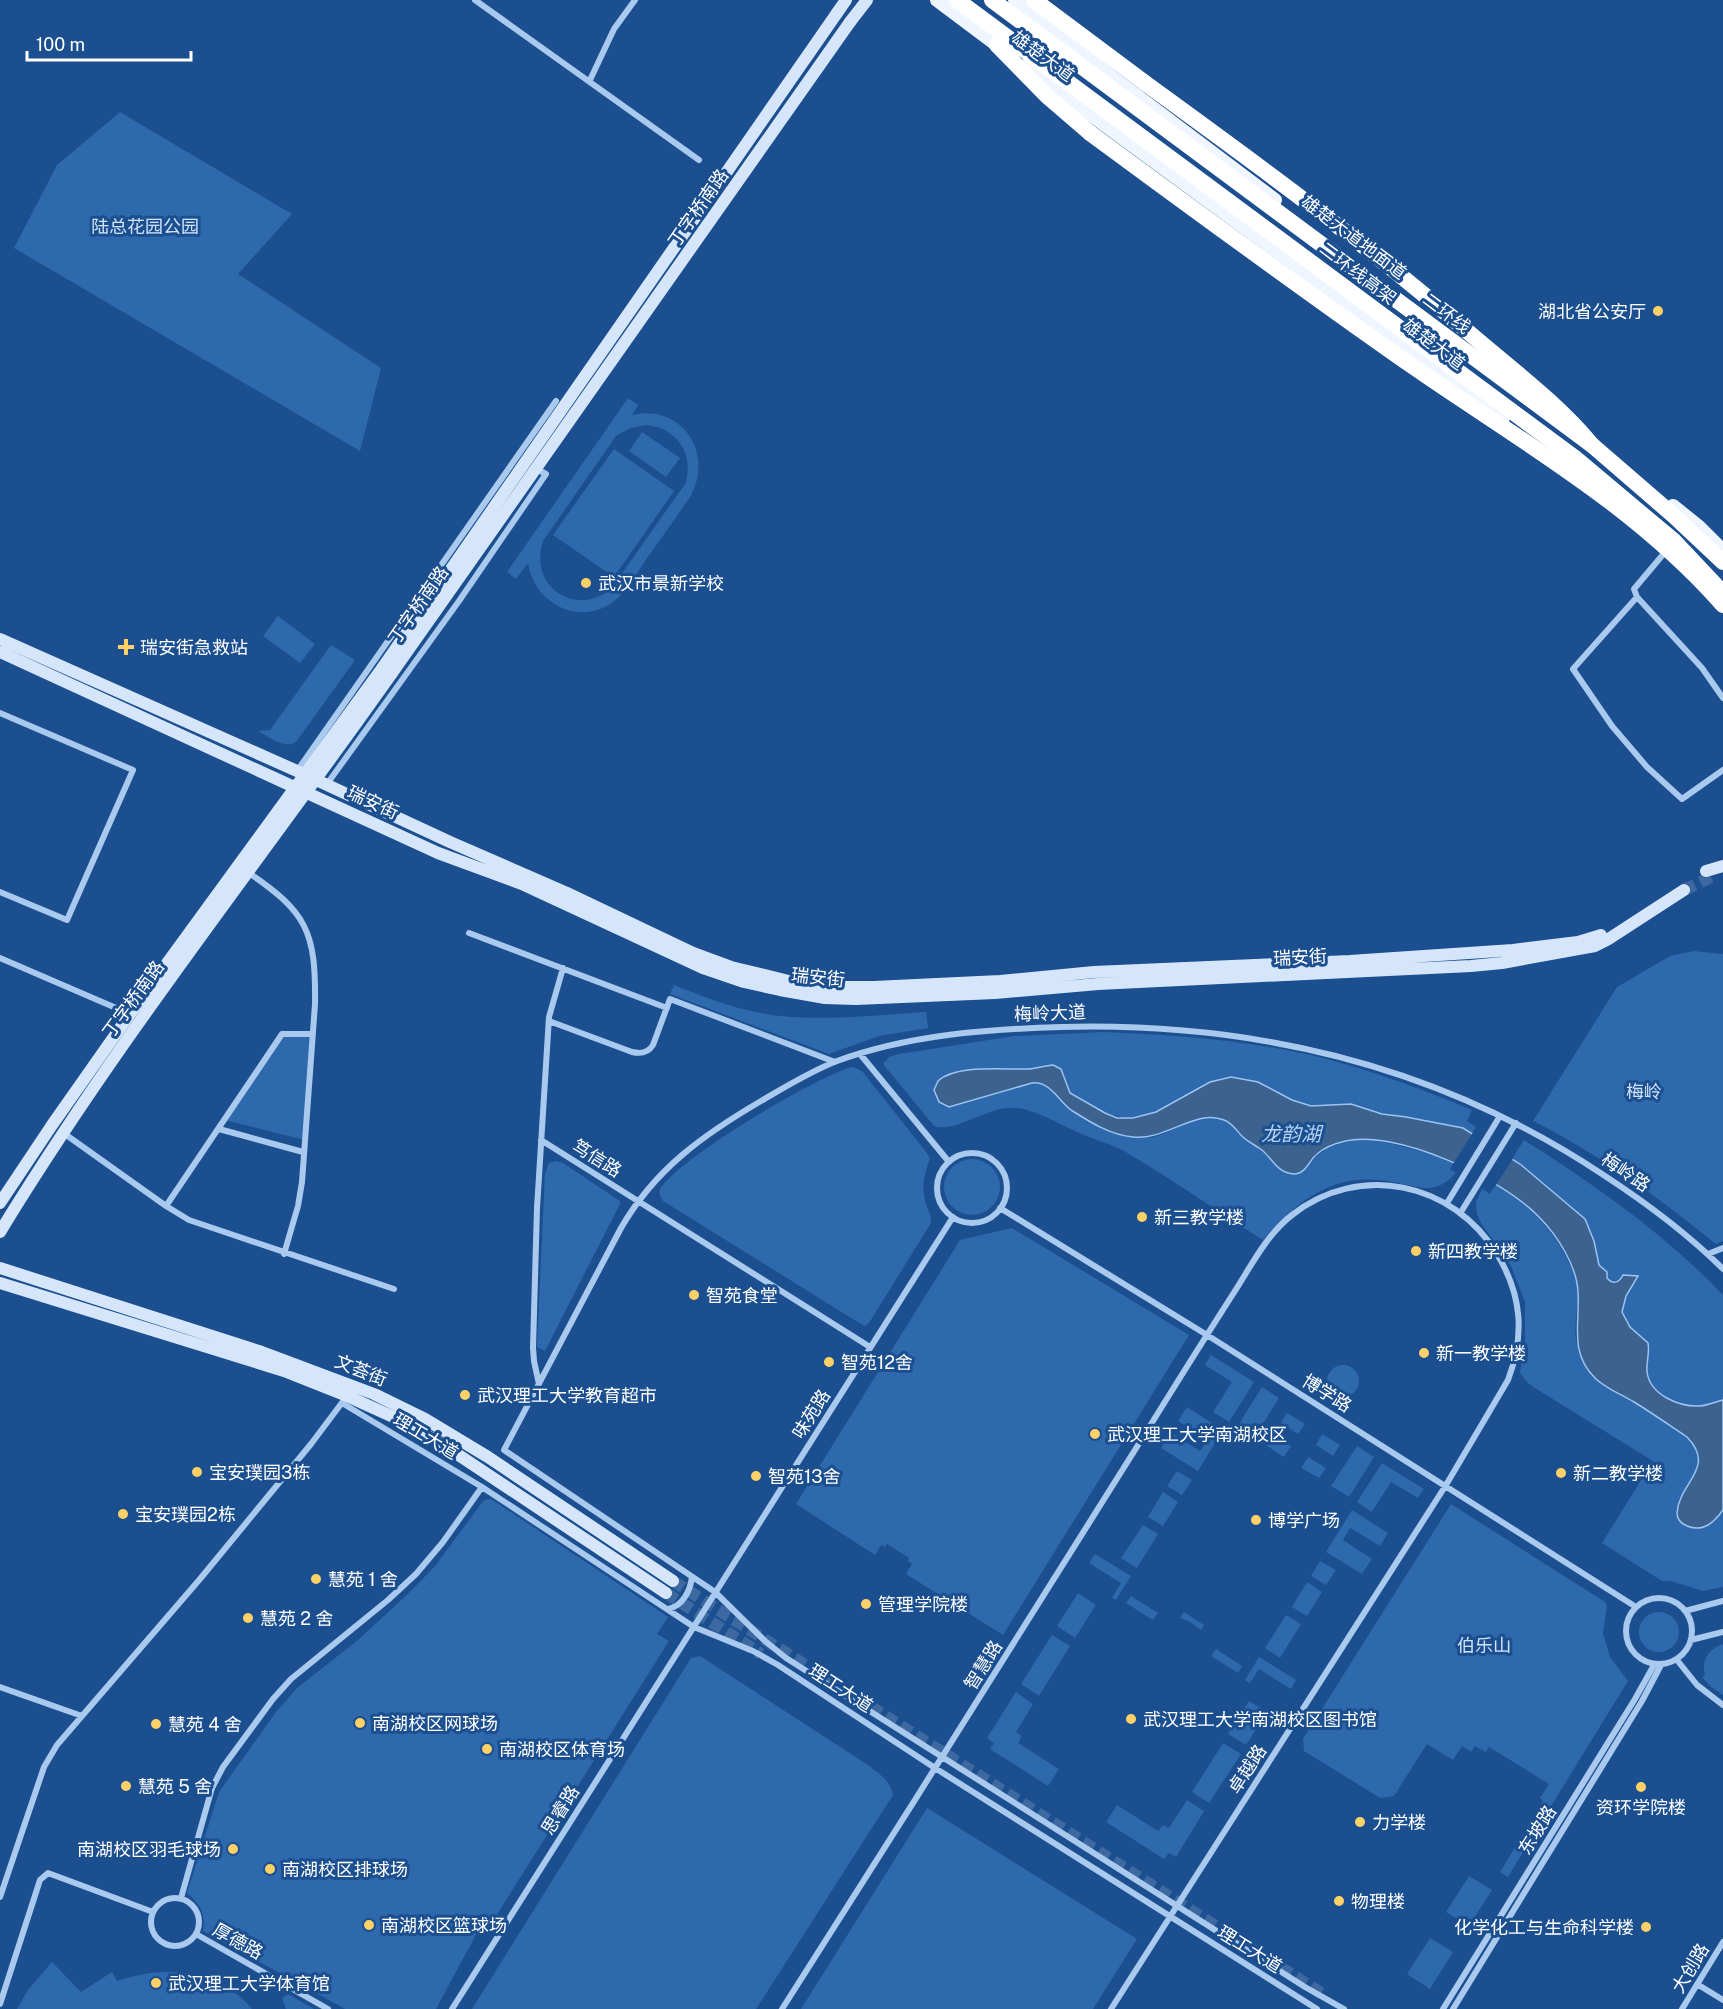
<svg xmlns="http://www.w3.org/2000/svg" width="1723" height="2009" viewBox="0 0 1723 2009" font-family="'Public Sans','Noto Sans SC',sans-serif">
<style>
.green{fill:#2e69ad;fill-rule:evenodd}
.water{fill:#3c6290;stroke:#9cc4f0;stroke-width:1.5}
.pier{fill:#1b4f8f}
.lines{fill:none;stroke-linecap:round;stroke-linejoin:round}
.secondary-tunnel{stroke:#3d69a0;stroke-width:12;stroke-dasharray:12 6;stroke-linecap:butt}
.street{stroke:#a9c9ee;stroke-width:6}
.secondary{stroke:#d6e6fa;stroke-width:12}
.primary{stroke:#f0f6ff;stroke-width:14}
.highway{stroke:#fff;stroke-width:16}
.secondary-bridge{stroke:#d6e6fa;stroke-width:12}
.highway-bridge{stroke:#fff;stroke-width:16}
.poi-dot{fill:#ffd166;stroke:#1b4f8f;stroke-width:2}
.labels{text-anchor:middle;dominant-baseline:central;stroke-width:6;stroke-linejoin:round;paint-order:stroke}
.street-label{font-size:18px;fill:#fff;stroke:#1b4f8f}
.park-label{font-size:18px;fill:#cfe3fa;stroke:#1b4f8f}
.poi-label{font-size:18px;fill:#fff;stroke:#1b4f8f;text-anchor:start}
.water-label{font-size:20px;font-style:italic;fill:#b5d3f5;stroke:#1b4f8f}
</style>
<rect width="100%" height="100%" fill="#1b4f8f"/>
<path class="green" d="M120,112l172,102 -54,60 143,94 -21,83 -346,-203 43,-83z
M628,398l10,7 -6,10c50,-12 83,39 58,82 -15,22 -30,43 -45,64 -10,15 -19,33 -35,43 -15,10 -36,11 -52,2 -17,-9 -27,-25 -30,-43l-12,16 -9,-7zM647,425c30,3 48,30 38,59l-74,105c-36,29 -83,-3 -68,-48l73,-105 14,-8z
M642,432l38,26 -14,19 -37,-26z
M614,449l60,42 -60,86 -61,-42z
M278,616l37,28 -15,19 -37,-27z
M331,645l24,15 -59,82c-11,8 -28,-6 -38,-11l12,-1z
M1693,951l30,3v287l-7,3c-57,-46 -117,-90 -183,-123l84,-134 53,-31z
M674,985c28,11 57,23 87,28 53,10 111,2 165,-1l2,16 -49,8 -50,18 -159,-60z
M1104,1032c75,3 157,9 230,29 47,13 93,30 138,49l-5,11 9,6 -4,7 -9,-6 -57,-11 -24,-3 -31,-10 -40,2 -19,-6 -34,-18 -27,-5 -75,35 -11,4 -20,2 -20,-5 -35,-20 -9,-24 -8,-4 -20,4 -66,2 -32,14c-2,15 7,20 20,21l77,-23c19,-2 26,18 40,27 16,11 33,22 53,26 10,2 22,3 32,0 21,-7 46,-27 69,-15 8,4 13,12 20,18 10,8 19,13 27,24l38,-3 18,-13 31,-9 12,1 57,14 25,9 -4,7 6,4c-22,24 -37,13 -64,9 -14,-3 -29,-3 -42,-1 -36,6 -65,33 -87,59 -47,-29 -92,-62 -139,-89 -15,-8 -32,-12 -47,-19 -20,-9 -37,-20 -59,-24 -27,-4 -65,26 -84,18l-51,-62 6,-7 10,-3 115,-18z
M282,1034h30l-8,106 -79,-20z
M853,1067l9,4 65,82 3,6c-6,15 -9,29 -4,45 2,7 6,12 5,19l-62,100 -5,3 -201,-125 -4,-8c4,-26 164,-121 194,-126z
M1524,1140c71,45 141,94 199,155v105c-8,2 -15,5 -23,6 -21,1 -50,-11 -53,-34 -1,-10 3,-19 1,-29l-18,-16 -8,-15 1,-10 6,-12 -2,-15h-4l-6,7 -8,-2 -10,-15 -14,-46 -44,-38 -29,-22z
M944 1187a28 28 0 1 1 56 0a28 28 0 1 1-56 0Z
M556,1161l7,2 57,38v3l-75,147 -8,-4 8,-174 4,-10z
M1495,1185c33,19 56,41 72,74 6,11 11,23 11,35 0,14 -5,38 -1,50 3,6 28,40 33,45 6,4 14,7 20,11 15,7 61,35 66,48 9,25 -15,41 -19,64l7,13c18,7 28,-1 39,-15v77l-20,4 -32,-10h-9l-60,-38 51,-82 -115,-71 -10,-7 -8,-10 5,-32v-39l-14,-36 -30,-43 -4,-9 -1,-12 6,-13 8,5z
M1012,1228l177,107 -186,300 -97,-61 6,-10 -4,-3 1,-3 -22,-14 -2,3 -4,-2 -6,10 -79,-51 164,-264z
M1211,1355l43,27 -25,40 -16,-10 19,-30 -27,-17z
M1327 1381a16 16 0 1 1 32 0a16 16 0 1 1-32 0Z
M1262,1387l17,11 -25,40 -17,-11z
M1187,1407l36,23 -25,41 -37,-23 10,-15 29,18 8,-11 -30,-19z
M1287,1413l18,11 -7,10 -17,-11z
M1322,1434l18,11 -7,11 -17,-11z
M1273,1435l18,11 -7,11 -17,-11z
M1357,1446l17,11 -25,40 -18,-11z
M1308,1457l18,11 -7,10 -18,-10z
M1382,1463l42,26 -6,9 -27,-16 -19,30 -15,-10z
M1177,1471l15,9 -10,15 -15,-9z
M1163,1492l15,10 -15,24 -15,-9z
M491,1499l177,118 -11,17 12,7 -183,291 -7,-3 -43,80h-91l-142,-78c3,-17 -3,-27 -16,-38l32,-101 57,-80 21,-24 61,-48 53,-49 24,-25 49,-66z
M1451,1504l154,98 2,4 -4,27 7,24 18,24 -80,130 -8,-5 3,-6 -3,-2 9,-14 -60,-37 -3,5 -11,-6 -4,6 -9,-6 -9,14 -26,-16 -33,52 -14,2 -76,-47 -1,-12z
M1352,1510l36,23 -8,13 -30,-18 -7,12 29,19 -10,15 -36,-22z
M1143,1525l15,9 -21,34 -16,-10z
M1095,1554l36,22 -15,24 -4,-2 9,-15 -32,-20z
M1320,1561l16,9 -10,15 -15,-9z
M1307,1582l15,10 -15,24 -15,-9z
M1078,1593l18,12 -21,33 -18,-12z
M1131,1596l27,17 -5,7 -27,-17z
M1639 1632a20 20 0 1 1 40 0a20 20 0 1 1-40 0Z
M1184,1612l20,13 -3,5 -11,-8 -10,-4z
M1286,1615l15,9 -21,34 -15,-10z
M1052,1635l18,11 -31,50 -18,-12z
M1723,1644v51l-12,-8 -9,-10 3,-2c-4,-15 4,-26 18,-31z
M1216,1649l26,17 -4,7 -27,-17z
M700,1656l168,109c10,8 23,16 25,30l-137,214h-284l219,-351z
M1259,1657l37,23 -5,9 -32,-20 -9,14 -5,-3z
M1016,1692l17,12 -17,28 6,4 -4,7 41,26 -11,17 -58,-37 4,-6 -7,-5z
M1249,1701l18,11 -21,33 -18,-11z
M1223,1743l18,11 -32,49 -17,-11z
M1187,1800l17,11 -28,46 -7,-4 -5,6 -58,-37 11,-17 41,26 5,-6 6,3z
M927,1808l210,131 -44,70h-292z
M1530,1823l8,5 -30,49 -8,-5z
M1469,1876l23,14 -23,36 -23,-14z
M1430,1938l23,14 -23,37 -23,-15z
M52,1962l29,30 31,-20 5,9c47,-16 101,-13 135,28h-235l11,-19z
M288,1994l26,15h-28l-4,-11z"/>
<path class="water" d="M1053,1065l8,4 9,24 35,20 12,5h16l23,-6 54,-30 21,-5 27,5 34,18 19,6 40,-2 31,10 24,3 57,11 57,36 65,55 9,22 5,24 8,7v6c6,7 12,5 16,-3l15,1 -12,20 -4,16 8,15 18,16c2,10 -2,19 -1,29 3,23 32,35 53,34 8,-1 15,-4 23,-6v110c-5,7 -10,13 -17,16 -10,5 -29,0 -29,-13 2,-31 40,-45 10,-76 -18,-12 -35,-24 -53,-35 -13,-8 -28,-13 -39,-24 -26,-25 -15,-55 -17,-86 -1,-26 -21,-57 -39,-75 -36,-38 -145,-90 -197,-75 -9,2 -18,6 -25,12 -8,6 -11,20 -23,20 -16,-1 -21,-14 -31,-23 -6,-5 -13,-8 -19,-13 -7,-6 -11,-15 -20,-18 -27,-12 -59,21 -91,17 -23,-2 -43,-15 -62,-27 -13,-10 -21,-29 -39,-27l-83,24 -10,-5 -5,-12 4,-9c19,-17 67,-11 91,-12 8,-1 16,-3 24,-4z"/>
<path class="pier" d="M1474,1131l40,26 -20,31 -41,-24z"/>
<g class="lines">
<path class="secondary-tunnel" d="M1684,890l27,-13
M673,1581l651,414
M666,1593l95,61"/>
<path class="street" d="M475,0l224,160
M590,80l24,-51 21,-29
M1666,551l-32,38 3,8 65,71 21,30
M1637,597l-64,72 39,57 35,41 35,32 41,-29
M0,713l133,57 -66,150 -67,-28
M297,771l259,-370
M327,784l132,-183 87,-127 -11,-6
M246,871c61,41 70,60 69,133l-13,178 -4,24 -14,48
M469,933l198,75
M0,958l130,56
M549,1021l83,31c9,2 16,1 21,-7l17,-46 165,63
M860,1054l89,108
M219,1129l84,23
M62,1132l104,74 23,14 205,69
M541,1140l329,207
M937 1188a35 35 0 1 1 70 0a35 35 0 1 1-70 0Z
M1447,1203l53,-87
M166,1206l116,-172h30
M1000,1208l207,127 429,272
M1461,1212l55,-89
M1708,1254l15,-6
M539,1384l-5,-23 -1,-13 4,-140 12,-191 14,-49
M342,1403l140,84 212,140 59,24 25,14 157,103 382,241
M1626 1631a33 33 0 1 1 66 0a33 33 0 1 1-66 0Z
M668,1609c15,-3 22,-18 24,-32
M1685,1611l38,-10
M1691,1640l32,-8
M1677,1660l20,25 26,20
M0,1687l82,29
M0,1897l44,-130 13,-22 143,-166 111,-135 33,-44
M151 1922a24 24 0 1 1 48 0a24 24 0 1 1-48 0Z
M181,1898l31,-110 11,-21 50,-68 18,-20 97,-79 28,-26 27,-32 39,-55
M196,1934l132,75
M1697,1984l26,16
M0,2004l40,-124 8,-7 105,39
M452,2009l501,-792
M782,2009c122,-191 243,-383 363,-575 29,-47 58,-93 88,-140 17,-26 33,-59 59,-79 67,-53 161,-33 205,39 25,41 28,81 11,126l-62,105 -335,524
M1344,2009l-39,-22 -519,-329 -21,-17 -50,-49 -211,-142 117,-222c34,-59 82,-93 140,-127 24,-14 50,-30 76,-40 71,-26 150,-32 225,-34 195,-5 377,39 540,147 43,28 85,59 121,95
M1443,2009l192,-310 19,-34
M1453,2009l189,-308 19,-36
M1682,2009l41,-67"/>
<path class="secondary" d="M837,13l9,-13
M850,22l17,-22
M0,639l297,132 153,71 117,51 126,60 38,14 66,16 32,4h45l126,-6 94,-9 256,-11 163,-11 65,-8 23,-7
M0,652l438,201 84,31 181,84 41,14 36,8 45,8 31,1 139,-6 103,-9 373,-18 31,-3 93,-17 12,-6 77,-50
M1706,871l17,-5
M0,1203l52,-78 78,-111 253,-347
M0,1232c119,-195 261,-373 392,-559
M0,1268l262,84 112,42 51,25 63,38 185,124
M0,1283l284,88 63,25 53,24 48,28 218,145"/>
<path class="primary" d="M937,0l68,51
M1015,0l93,74 167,126
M1025,66l478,352
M1673,506l26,21 24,24"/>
<path class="highway" d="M957,0l618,458 99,83 49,52
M992,0l600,445 81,70 50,47
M1034,0l111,83
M997,45l50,51 43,37"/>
<path class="secondary-bridge" d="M383,667l454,-654
M392,673l458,-651"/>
<path class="highway-bridge" d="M1145,83c113,82 224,163 329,254 41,35 84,67 118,108
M1090,133c109,80 217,160 328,237 106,73 219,137 305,235"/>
</g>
<g class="poi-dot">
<circle cx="1658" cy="311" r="6"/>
<circle cx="586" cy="583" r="6"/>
<path d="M123 638h6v6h6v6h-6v6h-6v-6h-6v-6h6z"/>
<circle cx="1142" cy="1217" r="6"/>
<circle cx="1416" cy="1251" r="6"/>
<circle cx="694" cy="1295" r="6"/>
<circle cx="1424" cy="1353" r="6"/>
<circle cx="829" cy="1362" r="6"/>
<circle cx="465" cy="1395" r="6"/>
<circle cx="1095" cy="1434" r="6"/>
<circle cx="197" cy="1472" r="6"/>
<circle cx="1561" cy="1473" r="6"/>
<circle cx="756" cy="1476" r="6"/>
<circle cx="123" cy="1514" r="6"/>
<circle cx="1256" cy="1520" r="6"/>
<circle cx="316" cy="1579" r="6"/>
<circle cx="866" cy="1604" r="6"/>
<circle cx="248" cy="1618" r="6"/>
<circle cx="1131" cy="1719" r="6"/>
<circle cx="360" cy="1723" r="6"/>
<circle cx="156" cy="1724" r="6"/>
<circle cx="487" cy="1749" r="6"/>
<circle cx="126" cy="1786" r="6"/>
<circle cx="1641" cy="1787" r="6"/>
<circle cx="1360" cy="1822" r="6"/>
<circle cx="233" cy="1849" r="6"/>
<circle cx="270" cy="1869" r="6"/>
<circle cx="1339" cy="1901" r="6"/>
<circle cx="369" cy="1925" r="6"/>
<circle cx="1646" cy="1927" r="6"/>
<circle cx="156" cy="1983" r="6"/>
</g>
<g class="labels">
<g class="street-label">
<text transform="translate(1043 56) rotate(36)">雄楚大道</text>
<text transform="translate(698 208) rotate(-55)">丁字桥南路</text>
<text transform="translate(1354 237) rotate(37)">雄楚大道地面道</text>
<text transform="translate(1358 273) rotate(37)">二环线高架</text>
<text transform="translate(1447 313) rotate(37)">二环线</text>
<text transform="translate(1434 344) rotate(37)">雄楚大道</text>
<text transform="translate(418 605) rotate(-55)">丁字桥南路</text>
<text transform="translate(373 802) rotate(25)">瑞安街</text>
<text transform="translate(1300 957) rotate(-3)">瑞安街</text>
<text transform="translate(818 977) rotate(6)">瑞安街</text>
<text transform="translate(133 999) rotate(-54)">丁字桥南路</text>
<text transform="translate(1050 1013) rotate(-2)">梅岭大道</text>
<text transform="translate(597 1158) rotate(32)">笃信路</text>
<text transform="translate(1626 1172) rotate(34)">梅岭路</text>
<text transform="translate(361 1370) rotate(22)">文荟街</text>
<text transform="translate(1327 1393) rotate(32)">博学路</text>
<text transform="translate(811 1414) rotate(-58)">味苑路</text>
<text transform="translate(426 1436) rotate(31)">理工大道</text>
<text transform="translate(983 1665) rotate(-58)">智慧路</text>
<text transform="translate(841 1688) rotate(33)">理工大道</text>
<text transform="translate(1247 1769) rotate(-57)">卓越路</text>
<text transform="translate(560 1810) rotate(-58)">思睿路</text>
<text transform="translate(1537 1830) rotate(-58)">东坡路</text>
<text transform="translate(238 1941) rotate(29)">厚德路</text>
<text transform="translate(1250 1949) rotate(32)">理工大道</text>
<text transform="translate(1690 1968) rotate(-59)">大创路</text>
</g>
<g class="park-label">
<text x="145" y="226">陆总花园公园</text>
<text x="1644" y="1091">梅岭</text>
<text x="1484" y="1645">伯乐山</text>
</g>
<g class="poi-label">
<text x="1646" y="311" text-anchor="end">湖北省公安厅</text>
<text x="598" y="583">武汉市景新学校</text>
<text x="140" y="647">瑞安街急救站</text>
<text x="1154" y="1217">新三教学楼</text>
<text x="1428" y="1251">新四教学楼</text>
<text x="706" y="1295">智苑食堂</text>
<text x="1436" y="1353">新一教学楼</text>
<text x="841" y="1362">智苑12舍</text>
<text x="477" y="1395">武汉理工大学教育超市</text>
<text x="1107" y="1434">武汉理工大学南湖校区</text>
<text x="209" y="1472">宝安璞园3栋</text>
<text x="1573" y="1473">新二教学楼</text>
<text x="768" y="1476">智苑13舍</text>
<text x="135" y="1514">宝安璞园2栋</text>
<text x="1268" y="1520">博学广场</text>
<text x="328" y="1579">慧苑 1 舍</text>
<text x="878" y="1604">管理学院楼</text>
<text x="260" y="1618">慧苑 2 舍</text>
<text x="1143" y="1719">武汉理工大学南湖校区图书馆</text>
<text x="372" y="1723">南湖校区网球场</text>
<text x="168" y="1724">慧苑 4 舍</text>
<text x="499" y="1749">南湖校区体育场</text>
<text x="138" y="1786">慧苑 5 舍</text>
<text x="1641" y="1807" text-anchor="middle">资环学院楼</text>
<text x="1372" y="1822">力学楼</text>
<text x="221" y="1849" text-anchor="end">南湖校区羽毛球场</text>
<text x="282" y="1869">南湖校区排球场</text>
<text x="1351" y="1901">物理楼</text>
<text x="381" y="1925">南湖校区篮球场</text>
<text x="1634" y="1927" text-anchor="end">化学化工与生命科学楼</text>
<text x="168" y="1983">武汉理工大学体育馆</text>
</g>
<g class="water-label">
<text x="1291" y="1134">龙韵湖</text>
</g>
</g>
<path d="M27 51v9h164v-9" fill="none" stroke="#ffffff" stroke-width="3"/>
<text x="36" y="51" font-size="18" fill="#ffffff" stroke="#1b4f8f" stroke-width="4.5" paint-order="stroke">100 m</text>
</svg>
